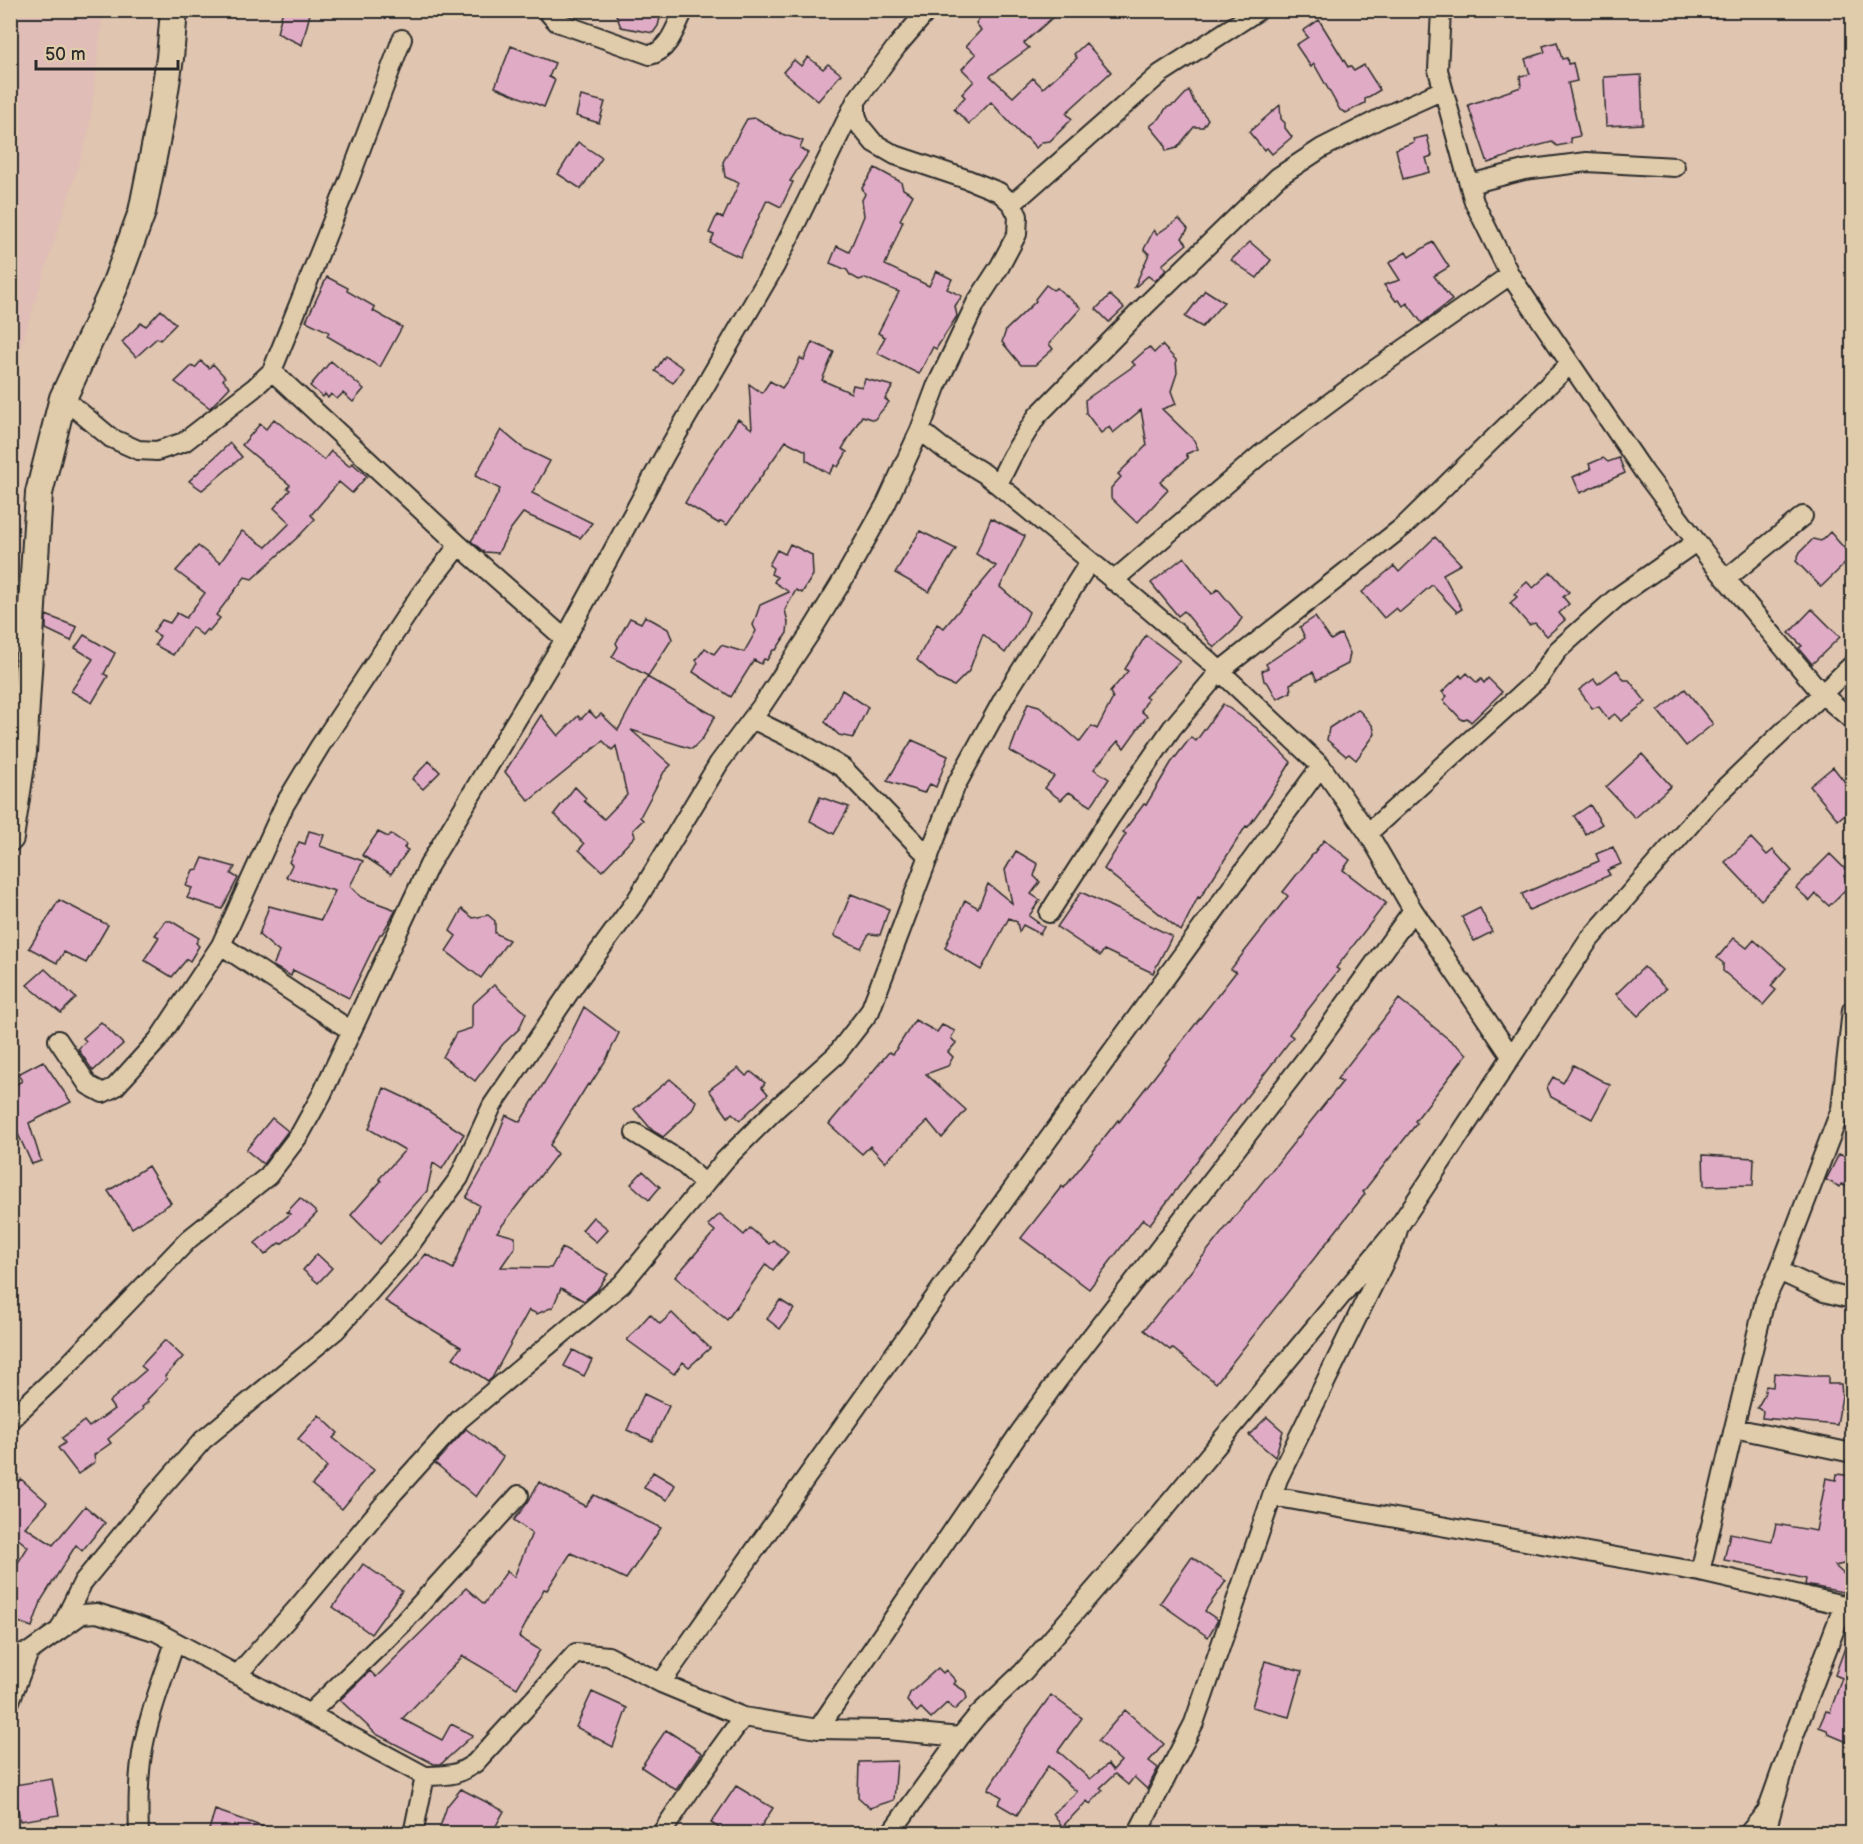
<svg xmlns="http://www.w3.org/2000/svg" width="1863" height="1844" viewBox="0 0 1863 1844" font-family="'Balsamiq Sans',sans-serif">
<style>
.built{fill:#e0bdb6}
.building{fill:#e0abc5;stroke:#2b2b2b;stroke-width:1.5}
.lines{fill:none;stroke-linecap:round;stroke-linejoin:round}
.minor-casing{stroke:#2b2b2b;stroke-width:22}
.secondary-casing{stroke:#2b2b2b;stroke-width:30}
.minor{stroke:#e0ccab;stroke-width:18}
.secondary{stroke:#e0ccab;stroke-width:26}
</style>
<rect width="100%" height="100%" fill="#e0c5b0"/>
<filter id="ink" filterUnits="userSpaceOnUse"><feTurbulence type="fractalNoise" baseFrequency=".0167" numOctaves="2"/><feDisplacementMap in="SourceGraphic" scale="12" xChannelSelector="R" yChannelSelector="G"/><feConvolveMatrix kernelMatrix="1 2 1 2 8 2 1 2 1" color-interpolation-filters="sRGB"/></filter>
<g filter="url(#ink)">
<path class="built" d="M11,10l92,1 -14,120 -78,247z"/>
<path class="building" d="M283,10h28l-9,35 -25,-12z
M614,10h48l-4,16 -5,7 -32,-6z
M985,10h76l-37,33 5,5 -39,28 23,21 20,-19 10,10 34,-30 -3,-4 12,-11 25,29 -45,41 6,6 -22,22 -8,1 -6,6 -9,-10 -5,-2 -31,-34 -22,22 -15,-15 11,-12 -3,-3 12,-13 -12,-12 14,-15 -10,-8 15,-16 -5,-7z
M1319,20l29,47 2,-1 4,5 10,-6 16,25 -15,9v4l-19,10 -6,-3 -26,-46 -3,3 -15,-22 12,-8 -5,-6z
M1557,42l5,17 5,-1 1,6 5,-1 4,18 -9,2 12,53 -10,2 1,5 -14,3 -5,-4 -27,7v1l-37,13 -20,-58 53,-18 -1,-11 10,-2 -5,-15 20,-7 -2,-6z
M511,46l44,17 -6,14 6,3 -11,27 -49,-20z
M808,57l15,12 5,-5 13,10 -23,27 -35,-29 11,-12 7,6z
M1641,75l2,49 -37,2 -2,-49z
M1189,90l5,12 14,17 -5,8h-9l-17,21 -11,3 -2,-8 -14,-17 10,-8 6,-10 11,-5z
M581,96l24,6 -6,21 -23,-7z
M1280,105l1,14 4,4v5l7,9 -20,17 -5,-6 -3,2 -15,-18z
M756,118l26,16 21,7 -3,7 8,5 -18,28 3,1 -12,25 -14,-7 -27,57 -30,-14 4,-8 -5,-2 8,-18 6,3 16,-35 -14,-6 -2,-15 24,-43z
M1427,136l5,20 -6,2 4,14 -27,7 -7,-30 18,-7 -1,-3z
M578,142l24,16 -21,31 -23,-15z
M875,168l26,14 2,7 10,6 -13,25 3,1 -18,44 44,21 7,-15 16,8 -5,10 15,7 -7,10 2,10 -21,33 -3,-2 -14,27 -42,-21 8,-16 -7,-4 21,-41 -34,-14 -6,2 -9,-5 -3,-5 -17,-7 7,-17 12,6 15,-36 -2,-16 3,-6 -3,-6z
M1179,219l9,10 -6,9 5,6 -25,21 5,4 -12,12 -7,-5 -14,12 15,-34 -5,-5 10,-19 3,4z
M1250,242l21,18 -14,18 -26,-18z
M1433,242l16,25 -15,9 18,24 -30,23 -15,-20 -4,3 -4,-6 -3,1 -12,-16 16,-5 -11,-17 17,-11 3,5z
M327,277l21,11 -1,3 28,16 -2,4 29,16 -22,40 -53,-31 2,-4 -23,-11z
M1046,285l7,5 4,-2 24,20 -32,36 4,5 -18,16h-14l-19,-23 4,-12 30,-29 -1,-2z
M1205,290l19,12 -22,25 -17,-10z
M1110,295l14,13 -15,14 -13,-13z
M161,310l15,14 -16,16 -3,-2 -21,19 -14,-15 19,-19 5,3z
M812,342l22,10 -12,28 29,13 2,-8 9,2 3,-8 28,7 -8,13 4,3 -15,18 -12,-4 -20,33 5,3 -9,15 -3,-2 -6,9 -23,-14v-9l-20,-10 -59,84 -6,-4 -3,2 -33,-20 20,-35 33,-49 14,10 -3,-45 13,9 8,-12 12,7 13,-18 5,-12 4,2z
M1162,345l14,15 1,13 -6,18 5,13 -14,5 32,31 4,9 -12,5 2,4 -28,24 8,8 -31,33 -26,-25v-10l10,-11 -3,-3 29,-29 -6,-35 -28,23 -4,-6 -8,6 -15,-20 -1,-13 50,-35 -3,-3 17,-15 5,6z
M665,356l18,12 -10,15 -18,-12z
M201,361l8,7 4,-4 12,13 -2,3 7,7 -20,21 -35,-26 17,-16 3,2z
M331,361l33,28 -11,13 -10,-9 -6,6 -6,-5 -3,4 -3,-4 -2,3 -13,-11z
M274,419l50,41 7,-9 18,15 3,-3 15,13 -15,17 -13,-11 -28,33 4,4 -16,17 -47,43 -7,-2 -29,38 4,3 -11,13 -2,-2 -5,6 -10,-8 -19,28 -18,-10 5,-9 -7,-4 9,-12 8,3 7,-10 9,5 19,-25 -29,-22 22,-25 22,17 22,-32 24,16 24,-24 -16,-15 16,-18 -3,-2 3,-3 -48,-40 18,-21 6,5z
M501,430l22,18 27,13 -18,32 60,30 -12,15 -57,-25 -13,17 -12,23 -14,-1 -13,-11 14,-21 15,-31 -25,-13z
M230,443l12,14 -40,33 -13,-9z
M1603,458l5,4 11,-4 6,15 -45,20 -7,-16 18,-8 -2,-5z
M991,518l34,18 -25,51 29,25 -7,16 -17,25 -22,-19 -14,37 -15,15 -14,-6 -23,-20 20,-36 7,4 52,-62 -20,-12z
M920,531l36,18 -27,43 -34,-19z
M1830,532l22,25 -31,30 -25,-26 4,-9 13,-13 8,2z
M1435,537l26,27 -18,10 19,35 -5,3 -25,-27 -32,27 -4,-4 -12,10 -22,-26 32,-26 5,6z
M790,544l22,11 1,20 -11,18 -6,-3 -11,20 3,12 -1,11 -11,17h-3l-6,10 -3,-1 -3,5 -7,-4 -23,37 -38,-25 5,-9 -2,-3 9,-12 9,6 7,-9 23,7 12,-21 -3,-6 7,-20 29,-13 -15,-10 3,-5 -6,-3 2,-6 -4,-3 8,-15 8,4z
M1184,557l28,37 6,-5 24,29 -8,12 -20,18 -30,-37 -6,5 -27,-33z
M1551,572l18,20 -6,5 6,7 -10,9 6,7 -18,16 -12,-13 -6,2 -19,-22 7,-6 -3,-3 13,-12 6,6z
M1812,609l28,28 -28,27 -13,-16 3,-2 -13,-13z
M46,615l31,12 -6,14 -25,-12z
M645,616l23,13 4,10 -24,37 -36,-19 6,-10 -2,-4 14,-25 11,5z
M1315,617l16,23 10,-6 9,19 -2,11 -31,16 -4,-8 -23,12 1,8 -14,7 -9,-16 -4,-2 -2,-10 6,-3 -2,-4 39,-26 -5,-11z
M84,635l31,18 -11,21 4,2 -16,27 -21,-12 22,-32 -18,-11z
M1146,635l34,26 -35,36 3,2 -7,12 6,5 -23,32 -6,-7 -24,28 15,10 -18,27 -22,-14 -8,8 -16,-12 9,-12 -44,-25 18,-48 11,3 41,36 12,-16 5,3 16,-31 -3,-6 18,-21 -3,-2z
M1617,670l7,10h5l17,22 -25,19 -6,-7 -7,5 -9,-12 -7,1 -13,-18 15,-11 4,5z
M1467,673l10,10 4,-4 3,4 4,-5 14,14 -31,30 -4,-4 -5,2 -19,-20 4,-4 -5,-4 18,-17 2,3z
M647,677l68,39 -12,22 -11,11 -61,-19 40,35 -7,7 -24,45 3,3 -10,10 2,6 -33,35 -23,-21 5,-6 -30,-30 21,-27 11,11 -2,3 20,18 23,-24 -11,-49 -4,4 -9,-9 -74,60 -24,-29 36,-57 17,21 20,-20 3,3 8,-8 7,7 5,-4 17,16z
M1685,689l28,35 -27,22 -28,-35z
M842,690l26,17 -15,31 -14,-3 -14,-13z
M1223,704l34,24 34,34 -21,34 -22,31 -2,-1 -46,72 -2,-1 -17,34 -77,-62 22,-35 -3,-2 21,-28 2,1 25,-42 20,-26 5,4z
M1358,709l15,17 2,8 -19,26 -7,-6 -3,2 -19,-16 2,-12z
M912,740l36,16 -12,31 -6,-3 -6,9 -37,-12z
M1642,754l29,32 -36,32 -29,-31z
M429,761l11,11 -17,17 -11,-10z
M1833,767l19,24v17l-14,12 -28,-34z
M820,797l29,10 -15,27 -24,-13z
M1590,805l12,19 -16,10 -12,-18z
M309,831l15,4 -4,11 43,15 -13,25 11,11 35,13 -14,24h-2l-31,64 -56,-28 -2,6 -18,-10 6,-14 -20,-17 10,-29 52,14 14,-29 -49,-14 6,-12 -3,-3 10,-20 6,2z
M378,832l10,5 3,-3 15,10 -2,4 4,2 -17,24 -29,-19z
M1751,838l16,17 6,-5 19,21 -31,29 -36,-38z
M1324,840l26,20 -7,10 43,33 -50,65 3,2 -50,64 4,3 -104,134 1,1 -40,52 -7,-5 -54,70 -68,-51 41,-52 2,2 54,-68 1,2 117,-150 -5,-3 57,-73 -5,-4z
M1613,847l8,17 -14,6 3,5 -81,35 -7,-16 77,-33 -3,-7z
M1016,851l22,13 -4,12 6,6 -9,12 9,6 -11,16 15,11 -4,7 -17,-9 -4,7 -2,-10 -8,-4 -28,52 -36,-22 20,-48 13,8 10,-24 24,19 -7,-33z
M1830,854l18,18 -4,4 5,10 -20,20 -13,-12 -6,7 -14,-13z
M203,858l32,9 -4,7 7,4 -16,31 -35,-11 5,-10 -6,-2 7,-16 5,-1z
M1081,892l91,44 -19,37 -49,-23 -4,6 -43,-29z
M851,894l38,15 -9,26 -11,-1 -8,14 -27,-12z
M59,900l49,25 -22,38 -22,-11 -7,11 -28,-15z
M1480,908l12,24 -18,9 -12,-24z
M462,909l11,9 15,-3 7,6v12l14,7 -28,38 -35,-27 10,-15 -6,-5z
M165,921h6l28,17 -3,5 3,3 -9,15 -3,-2 -15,18 -28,-17 15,-23 -4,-2z
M1734,938l13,10 7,-8 32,28 -15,18 5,4 -13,15 -40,-34v-8l-6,-5z
M1644,967l22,22 -28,27 -22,-22z
M45,969l31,29 -15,15 -34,-28z
M494,985l32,28 -7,16 -16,15 -28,37 -32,-24 13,-24 16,-5v-23z
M1399,999l68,55 -52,67 2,2 -54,69 2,2 -149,189 -44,-35 -2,2 -26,-20 199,-249 -6,-2z
M584,1007l35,26 -13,27 -16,25 -2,-1 -38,61 7,9 -60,78 18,5v10l-14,20 50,1 11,-20 46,26 -11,16 -13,11 -23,-13 -8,19 -16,7 -8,-4 -37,68 -4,3 -35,-23 8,-11 -76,-46 41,-47 27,15 26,-64 -13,-7 23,-41 17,-42 14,7 38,-62z
M915,1020l22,12 5,-7 13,6 -4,7 5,5 -8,9 5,5 -5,9 -22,8 40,36 -24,28 -14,-17 -43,41 -15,-16 -8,8 -33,-30 60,-72 4,2z
M101,1022l22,22 -30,27 -15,-22 8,-8 -3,-3z
M43,1061l28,41 -42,21 12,38 -9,3 -22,-47v-29l12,-7 -4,-7z
M1573,1065l37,20 -18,34 -41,-22 -4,-10 6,-10 10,6z
M738,1068l8,8 5,-4 14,11 -3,4 6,7 -28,26 -8,-7 -4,4 -19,-27z
M670,1079l26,22 -4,9 -29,27 -11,-7 -18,-21z
M384,1088l32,15 48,31 -22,35 -9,-6 -6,28 -47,53 -29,-29 30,-34 -2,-2 26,-29 -36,-21z
M272,1118l16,13 -25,33 -17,-14z
M1839,1154l13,6v29l-11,-5 -1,3 -14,-7z
M1703,1155l51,3 -1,27 -49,1z
M148,1166l23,37 -39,25 -24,-37z
M643,1171l17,16 -11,13 -18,-16z
M300,1198l17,15 -14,14 -22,17 -2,-1 -14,12 -10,-12 35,-29 -3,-2z
M720,1214l24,21 6,-7 19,16 4,-4 15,12 -15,18 -7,-6 -39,56 -52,-43 40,-46 -7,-6z
M593,1217l15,12 -12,13 -14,-12z
M317,1254l15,14 -14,15 -15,-13z
M780,1300l14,9 -14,20 -13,-10z
M672,1313l20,20 1,-1 17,16 -21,19 -6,-5 -9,12 -47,-34 23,-26 10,10z
M165,1340l18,17 -18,19 2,3 -20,21 1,2 -6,5 1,2 -35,30 3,4 -17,12 1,7 -17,12 -20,-26 7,-5 -3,-5 22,-17 5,6 25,-18 -5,-7 37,-32 -5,-4z
M573,1350l19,10 -8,16 -20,-10z
M1774,1373l32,3h22v8h13l1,12 -5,29 -75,-7 1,-7 -6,-3 7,-12 2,-10 7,1z
M644,1394l25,12 -17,35 -25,-11z
M319,1415l19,18 -5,5 41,32 -32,39 -30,-24 15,-18 -29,-28z
M1267,1417l16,14 -8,26 -26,-22z
M466,1429l37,28 -27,40 -41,-34z
M653,1472l22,13 -8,15 -23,-12z
M1837,1474l15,2v86l-17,4 13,12 -5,14 -38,-7 1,-6 -29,-7 -1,-2 -52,-10 6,-27 42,8 4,-17 40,7 10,-53 10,2z
M21,1479l26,23 -22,25 28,18 32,-39 20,17 -23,28 -6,-6 -34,54 -10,28 -22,-8v-44l18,-28 -12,-10 -6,7v-53z
M539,1482l46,24 9,-11 67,33 -35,51 -55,-26 -24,37 -3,-1 -25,48 21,13 -23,38 -54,-32 -61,63 40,21 9,-16 22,11 -32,29h-7l-58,-30 -36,-34 30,-29 6,6 90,-89 18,16 23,-33 7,6 18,-44 -18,-13 14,-18z
M1192,1557l34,24 -21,30 13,9 -10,17 -48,-34z
M363,1564l39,27 -31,43 -38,-27z
M1851,1631l1,1v112l-24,-10 -1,-4 -8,-3 7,-16 4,1 12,-34 -7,-3z
M1265,1661l37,10 -13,46 -37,-10z
M938,1668l5,5 3,-3 10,11 -2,3 11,7 2,7 -13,12 -7,-7 -16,15 -10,-10 -4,4 -10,-11 3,-8z
M592,1692l35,16 -14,39 -37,-20z
M1051,1695l31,23 -24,33 32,28 18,-15 5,6 8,-9 -23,-20 27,-31 39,34 -15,17 9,7 -11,21 -13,-12 -6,8 -13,-11 -15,14 3,2 -13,14 -3,-3 -25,26 -9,-14 24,-21 -29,-26 -31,49 -19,-11 4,-7 -14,-8 39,-61z
M666,1730l36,23 -26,37 -35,-23z
M897,1761l-3,39 -24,8 -12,-11 1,-35z
M52,1779l7,36 -39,6 -6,-36z
M736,1786l37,22 -16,25h-30l-16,-10z
M461,1789l43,22 -12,22h-54l9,-27z
M215,1810l60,21 -1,2h-66z"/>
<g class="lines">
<defs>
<path id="minor" d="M546,10l11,12 93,33c19,-4 26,-29 34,-45
M1441,10l-3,60 36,132 36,73 134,197 67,89 112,134 29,25
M1470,184l54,-14 63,-8 88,5
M1012,204l148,-130 99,-64
M272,371l187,174 106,94
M63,398l48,40 27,12 19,1 27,-9 70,-54 18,-17 77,-191 53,-141
M920,430l24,19 41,25 161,133 61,52 114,107 47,67 45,77 98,146
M998,484l14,-28 25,-40 111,-113 130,-126 44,-29 63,-32 58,-26
M1726,579l77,-63
M1113,581l147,-126 107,-80 143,-100
M752,719l49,24 42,25 86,89
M1368,833l171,-155 19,-28 58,-52 80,-56
M1049,913l61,-95 62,-90 48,-57 184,-145 166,-162
M221,945l129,85
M1852,1010l-11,99 -62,162 -14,29 -31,128 118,25
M58,1040l30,45 15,8 12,-6 43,-47 63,-95 64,-141 35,-58 100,-151 39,-50
M635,1133l44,27 26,24
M1779,1271l45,21 28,7
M10,1420l57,-54 122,-127 79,-63 32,-42 22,-40 107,-229 136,-226 101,-186 109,-187 81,-165 41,-55 31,-36
M1272,1496l428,76 34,-144
M1700,1572l152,35
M60,1629l23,-47 64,-78 56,-64 133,-110 68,-77 55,-75 33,-72 83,-122 61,-83 83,-138 42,-56 48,-72 38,-62 39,-69 34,-74 16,-43 40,-84 24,-37 17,-32 1,-18 -6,-12 -13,-12 -30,-12 -74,-25 -21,-12 -14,-17 -4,-12v-13
M10,1655l19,-3 53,-38 15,-1 60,19 268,144c23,-1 30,1 50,-13l101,-110 32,3 53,27 82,34 75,12 69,1 73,7 18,-22 45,-43 138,-159 238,-287
M237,1675l61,-68 96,-115 66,-73 162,-135 103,-124 52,-52 59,-53 34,-44 85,-224 51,-93 84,-133
M661,1683c217,-308 436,-614 660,-917
M10,1701l19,-49
M309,1714l93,-90 117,-129
M818,1729l202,-297 37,-51 254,-329 102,-142
M1793,1738l51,-133
M139,1834c-1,-27 -1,-54 3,-80 6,-38 21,-75 33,-112
M413,1834l12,-58
M661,1834l32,-48 50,-69
M890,1834l70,-97
M1137,1834l57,-111 84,-244 117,-239 4,-14 190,-286 121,-138 142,-137
M1748,1834l19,-23 26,-73 -28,96"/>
<path id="secondary" d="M10,838l13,-86 16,-259 24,-95 51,-110 28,-76 18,-90 10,-64 4,-48"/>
</defs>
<use href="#minor" class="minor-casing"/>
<use href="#secondary" class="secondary-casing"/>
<use href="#minor" class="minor"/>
<use href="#secondary" class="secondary"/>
</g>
</g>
<rect width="1863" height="1844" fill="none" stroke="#e0ccab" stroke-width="36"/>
<rect x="18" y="18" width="1827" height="1808" fill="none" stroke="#2b2b2b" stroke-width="2" filter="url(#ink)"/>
<path d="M36 60v9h142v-9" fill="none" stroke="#2b2b2b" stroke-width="3"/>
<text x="45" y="60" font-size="18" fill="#2b2b2b" stroke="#e0ccab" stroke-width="4.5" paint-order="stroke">50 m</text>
</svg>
